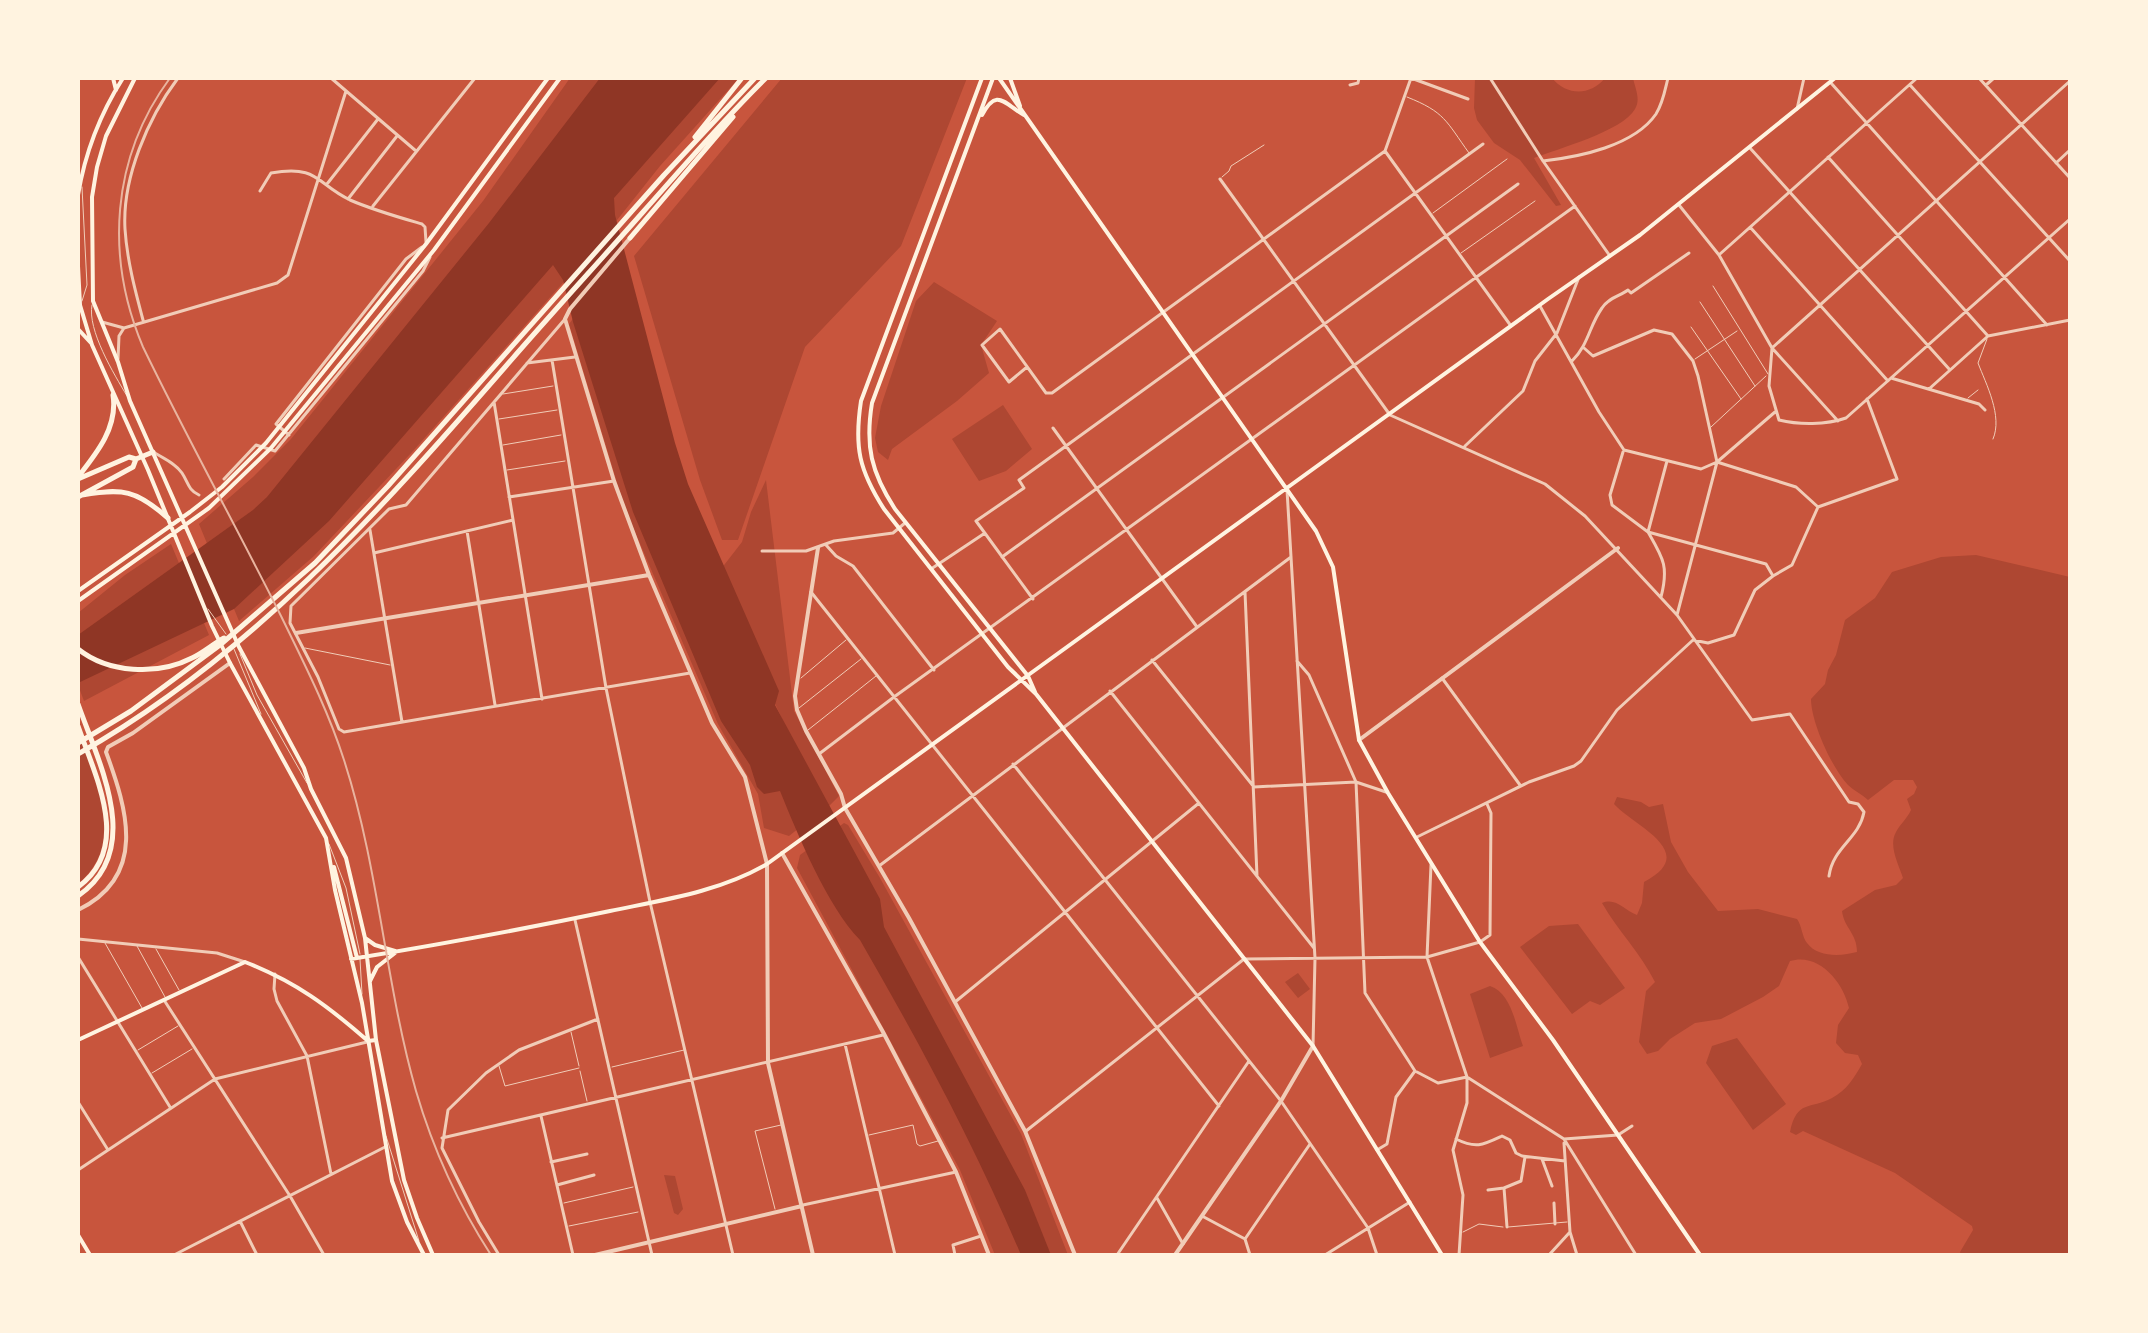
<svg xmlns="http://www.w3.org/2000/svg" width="2148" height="1333" viewBox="0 0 2148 1333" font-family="Lora,serif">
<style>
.green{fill:#ae4732}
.water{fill:#8f3625}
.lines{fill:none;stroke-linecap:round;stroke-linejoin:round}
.service{stroke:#f1ccb7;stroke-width:1}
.minor{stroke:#f1ccb7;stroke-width:3}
.tertiary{stroke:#f1ccb7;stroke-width:4}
.secondary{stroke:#fff3e0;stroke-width:4}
.trunk{stroke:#fff3e0;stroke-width:5}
.rail{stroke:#e9b49f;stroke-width:2}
</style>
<rect width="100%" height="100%" fill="#c8553d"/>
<path class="green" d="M570,78h169l-79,88 -58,73 -189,212 -99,105 -75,65 -40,-97 54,-47 38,-38 192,-238z
M782,78h185l-66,168 -96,101 -67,193h-16l-22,-60 -66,-224z
M1475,78h77c15,18 38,18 53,0h28c2,10 8,21 2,31 -12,22 -78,40 -101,49l27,47 -5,1 -36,-46 -26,-17 -17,-23 -3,-12z
M934,282l63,39 -16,24 8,28 -32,28 -65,48 -4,11 -10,-8 -3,-14 6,-32 35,-105z
M575,316l224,512 -10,8 -25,-8 -6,-34 -40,-70 -93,-215 -56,-185z
M1003,405l29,44 -26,22 -27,10 -27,-42z
M766,480l28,231 45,85 -13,13 -112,-231 28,-36 9,-30z
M171,544l38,91 -125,66 -6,-16v-72l47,-38z
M1976,555l94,22v678h-109l-1,-3 13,-22 -1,-4 -77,-53 -92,-42 -7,4 -6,-3c7,-33 20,-22 42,-34 15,-8 22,-20 30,-34l-4,-9 -13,-2 -9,-10 2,-18 11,-17c-5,-25 -30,-56 -59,-47l-11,25 -16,11 -42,22 -26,4 -25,16 -12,12 -11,3 -8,-12 7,-51 9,-9c-15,-30 -37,-51 -53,-79 14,-6 22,7 35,12l5,-12 2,-21c58,-30 -12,-57 -30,-78l3,-7 24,5 8,5 14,-3 8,38 17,30 30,39 40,-2 39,10c5,7 5,18 10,24 11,15 35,13 50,9 0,-19 -13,-24 -15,-41l33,-21 21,-5 7,-7c-4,-13 -15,-32 -7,-46 4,-8 11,-13 15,-22l-4,-11 7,-5 3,-7 -4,-7h-19l-26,20c-6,-6 -14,-9 -20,-15 -16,-17 -37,-63 -37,-86l14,-15 3,-14 8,-15 9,-35 30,-22 17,-26 49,-15z
M78,731c17,49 50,111 0,153z
M844,823l4,2 32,53 141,256 47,121h-73l-35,-85 -163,-302 3,-13z
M1578,924l47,64 -25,17 -10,-4 -18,13 -52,-67 29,-21z
M1298,973l12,16 -12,9 -13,-16z
M1490,986c22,7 26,41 33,60l-33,12 -20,-64z
M1737,1038l49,66 -33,26 -47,-67 6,-17z
M664,1175l11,1 8,33 -5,6 -4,-2z"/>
<path class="water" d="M600,78h120l-106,120 1,17 60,228 13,41 91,207 -4,14 105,194 4,28 141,263 26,65h-30c-46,-109 -102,-213 -161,-315 -33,-34 -62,-105 -80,-149l-16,3 -7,-7 -7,-22 -29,-44 -88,-209 -60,-190 -10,-42 -10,-15 -224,256 -95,88 -156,74v-48l175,-125 14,-13 222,-274z"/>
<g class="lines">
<path class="service" d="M1407,97c38,15 39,24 62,56
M1222,177l7,-6 2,-5 33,-21
M1433,213l74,-54
M1461,253l74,-52
M1713,286l55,88
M82,301l5,-16 -5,-98
M1700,302l55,84
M92,305c-5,25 22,69 35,91
M1691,327l50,72
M1987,339l-9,24c8,21 25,53 15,76
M1695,359l42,-28
M503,394l50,-8
M1968,398l10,-8
M499,419l58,-9
M1711,427l55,-51
M503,445l58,-10
M507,470l58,-9
M208,609l18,25
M305,648l85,17
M234,649l27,65
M240,654l17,41 50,88
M801,678l45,-38
M799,708l62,-49
M808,730l68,-54
M329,844l17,44 14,66
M105,943l37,65
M137,946l28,51
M156,949l23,41
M360,959l2,35
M571,1032l8,34
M138,1050l40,-24
M499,1066l6,20 74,-18
M612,1067l72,-17
M580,1071l7,30
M152,1073l40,-24
M869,1135l44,-10 4,19 3,2 18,-5
M386,1136l33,105
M564,1203l69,-16
M775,1209l-20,-78 26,-6
M569,1226l69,-14
M1508,1227l59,-5
M1463,1232l16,-8 24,3"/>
<path class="minor" d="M331,78l85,73
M1490,78l53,83 67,95
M1979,78l91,100
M2070,81l-298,267 -3,38 10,34c20,5 47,5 67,-2l224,-199
M1831,83l216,242
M1350,85l8,-2 1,-5
M1910,85l160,176
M1986,85l8,-7
M1797,109l7,-31
M1750,148l200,222
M1385,151l126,175
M1828,157l160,179
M1543,161c36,-4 91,-15 113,-47 7,-11 9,-24 12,-36
M2056,163l14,-13
M1220,179l170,236 155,69 40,32 92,99 75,105 38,-6 59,88 9,2 6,8c-5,27 -31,35 -35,64
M327,184l51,-65
M260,191l11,-18c48,-8 44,10 79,27 23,10 48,17 72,24l3,3 1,15
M348,199l49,-63
M1679,205l40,50 53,93 66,73
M373,206l102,-128
M1750,227l138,154
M1720,254l197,-176
M1540,306l59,106 25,38 77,19 16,-7 79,25 22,20
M565,319l-159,186 -17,4 -98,97 -1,17 28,54 21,52 5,3 346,-59
M143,320c-8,-30 -16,-60 -18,-91 -3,-51 23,-111 53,-151
M102,322l22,6 153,-45 11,-8 58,-184
M1584,348l9,8 61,-26 18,4 21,27 5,15 19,86 -40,153
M118,359l1,-23 5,-8
M552,360l54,328 44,214 83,353
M1572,361c17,-17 17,-35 30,-53 6,-10 18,-12 26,-18l3,3 58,-40
M527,363l48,-6
M1027,367l-18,15 -27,-37 18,-16 46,64h6l333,-242 26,-73 57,21
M1891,378l88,26 6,6
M1929,389l59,-53 82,-16
M494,402l48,297
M1053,428l144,199
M289,435l-13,-11 130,-165 16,-12
M1465,446l58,-55 12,-30 22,-28 22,-56
M153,452c10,6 22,11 29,21 6,9 6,17 17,22
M1623,452l-13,43 2,10 36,27 118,32 7,12
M1717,462l58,-50
M224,479l32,-34 19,6 148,-180 7,-14
M1287,490l28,468 -2,88
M509,497l105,-16
M370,530l32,192
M467,531l28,174
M826,545l10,11 17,10 81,104
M762,551h44l28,-10 59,-8 12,-10
M374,553l139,-33
M1002,557l516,-373
M931,569l54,-36
M811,592l408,514
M1245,592l12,284
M1661,597c8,-31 2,-39 -13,-65l19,-71
M1033,599l-57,-78 48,-33 -5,-8 464,-336
M1152,660l102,127 102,-5 30,10
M1297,661l12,14 47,107 9,211 50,78 -19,26 -9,47 -10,6
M1442,678l78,107
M1110,691l204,257
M819,754l75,-57 681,-491
M1013,764l268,337 87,127 9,27
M1417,837l112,-55 45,-16 7,-5 36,-51 76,-70 15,3 26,-8 21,-45 18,-14 19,-11 26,-58 79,-28 -30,-80
M1431,865l-4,92 40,120v26l-14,47 10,45 -4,60
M879,866l412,-309
M575,920l77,335
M78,939l139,14 28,9
M78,957l92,150
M275,974l-1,15 3,12 30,55 24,118
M164,1000l126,196 34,59
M955,1002l244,-199
M845,1044l50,211
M1417,1072l21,11 29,-6 97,62 54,-4 14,-9
M78,1102l30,48
M541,1116l32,139
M1026,1131l218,-172 183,-2 53,-15 10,-7 1,-122 -4,-9
M442,1138l441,-103
M1456,1139c20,10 27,6 46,-3l8,4 6,13 6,3 43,5
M1564,1139l72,116
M1564,1143l6,89 7,23
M1542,1159l10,27
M551,1162l36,-8
M78,1170l137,-91 152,-37
M557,1185l37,-10
M1488,1190l16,-2
M1157,1198l26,46
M1554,1203l1,21
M803,1205l153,-33
M1202,1216l43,23 5,16
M240,1221l17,34
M1507,1227l-3,-39 17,-7 4,-24
M1245,1239l65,-95
M174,1255l211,-108
M499,1255l-20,-33 -37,-74 6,-38 38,-37 33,-23 79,-31
M955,1255l-2,-10 28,-9
M1117,1255l132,-194
M1325,1255l85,-53
M1549,1255l21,-23"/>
<path class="tertiary" d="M630,238l-60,71 -5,10 49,162 35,94 63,148 33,54 22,87 1,199 45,192
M818,548l-23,148 2,14 9,21 35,63 4,14 64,110 116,213 50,124
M296,633l353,-58
M1359,740l259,-192
M782,853l101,179 73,140 33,83
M78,910c70,-34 49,-101 28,-158l2,-5 25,-14 97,-70
M595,1255l207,-49
M1175,1255l106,-154 32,-55"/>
<path class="secondary" d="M113,78l3,12
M135,78l-29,58 -9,31 -5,30 1,104 25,61 12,39 109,246 65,121 7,21 35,69 19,80 11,102 28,140 13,38 16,37
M982,78l-121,323c-7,46 -2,69 23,108l124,158 28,27 277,352 129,209
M993,78l-121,325c-7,43 -1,69 23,106l133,167 7,16
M999,78l317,453 17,36 26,173 29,53 92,149 73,98 147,215
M1010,78l10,28
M982,115c15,-28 22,-11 42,0
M78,195c7,-42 22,-81 45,-117
M78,266l2,39 12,40 56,125 64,156 18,37 96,175 9,52 27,113 30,178 15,41 17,33
M78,329l13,14
M78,591l112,-79 32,-25 44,-44 160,-199 122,-166
M78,601l131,-93 62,-60 163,-198 126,-172
M334,867l23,91
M365,938l10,7 20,6
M351,959c86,-14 173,-30 259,-48 53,-11 109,-19 157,-47l781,-565 92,-64 195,-157
M370,981l7,-14 18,-14
M78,1040l167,-78c51,20 83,44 123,79l8,-1
M78,1235l12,20"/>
<path class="trunk" d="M695,137l47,-59
M630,238l103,-121
M78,477c19,-24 40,-50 35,-82
M78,479l51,-22 7,2 17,-7
M82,495c41,-7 54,-5 86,23
M78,497l55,-30 3,-8
M78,649c30,24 79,27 114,9 11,-5 21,-14 32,-20
M78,704c21,60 67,146 0,192
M78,726c17,50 55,121 0,161
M78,743l53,-32 89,-66 95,-82 73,-77 276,-311 91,-97
M78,754c172,-97 300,-241 428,-388 45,-52 92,-103 137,-154 40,-45 80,-92 123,-134"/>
<path class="rail" d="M170,78c-59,80 -65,179 -27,269 44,91 93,179 138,269 23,47 47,94 63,144 35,108 41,222 72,331 17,58 42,113 75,164"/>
</g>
<rect width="2148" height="1333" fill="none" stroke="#fff3e0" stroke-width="160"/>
</svg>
